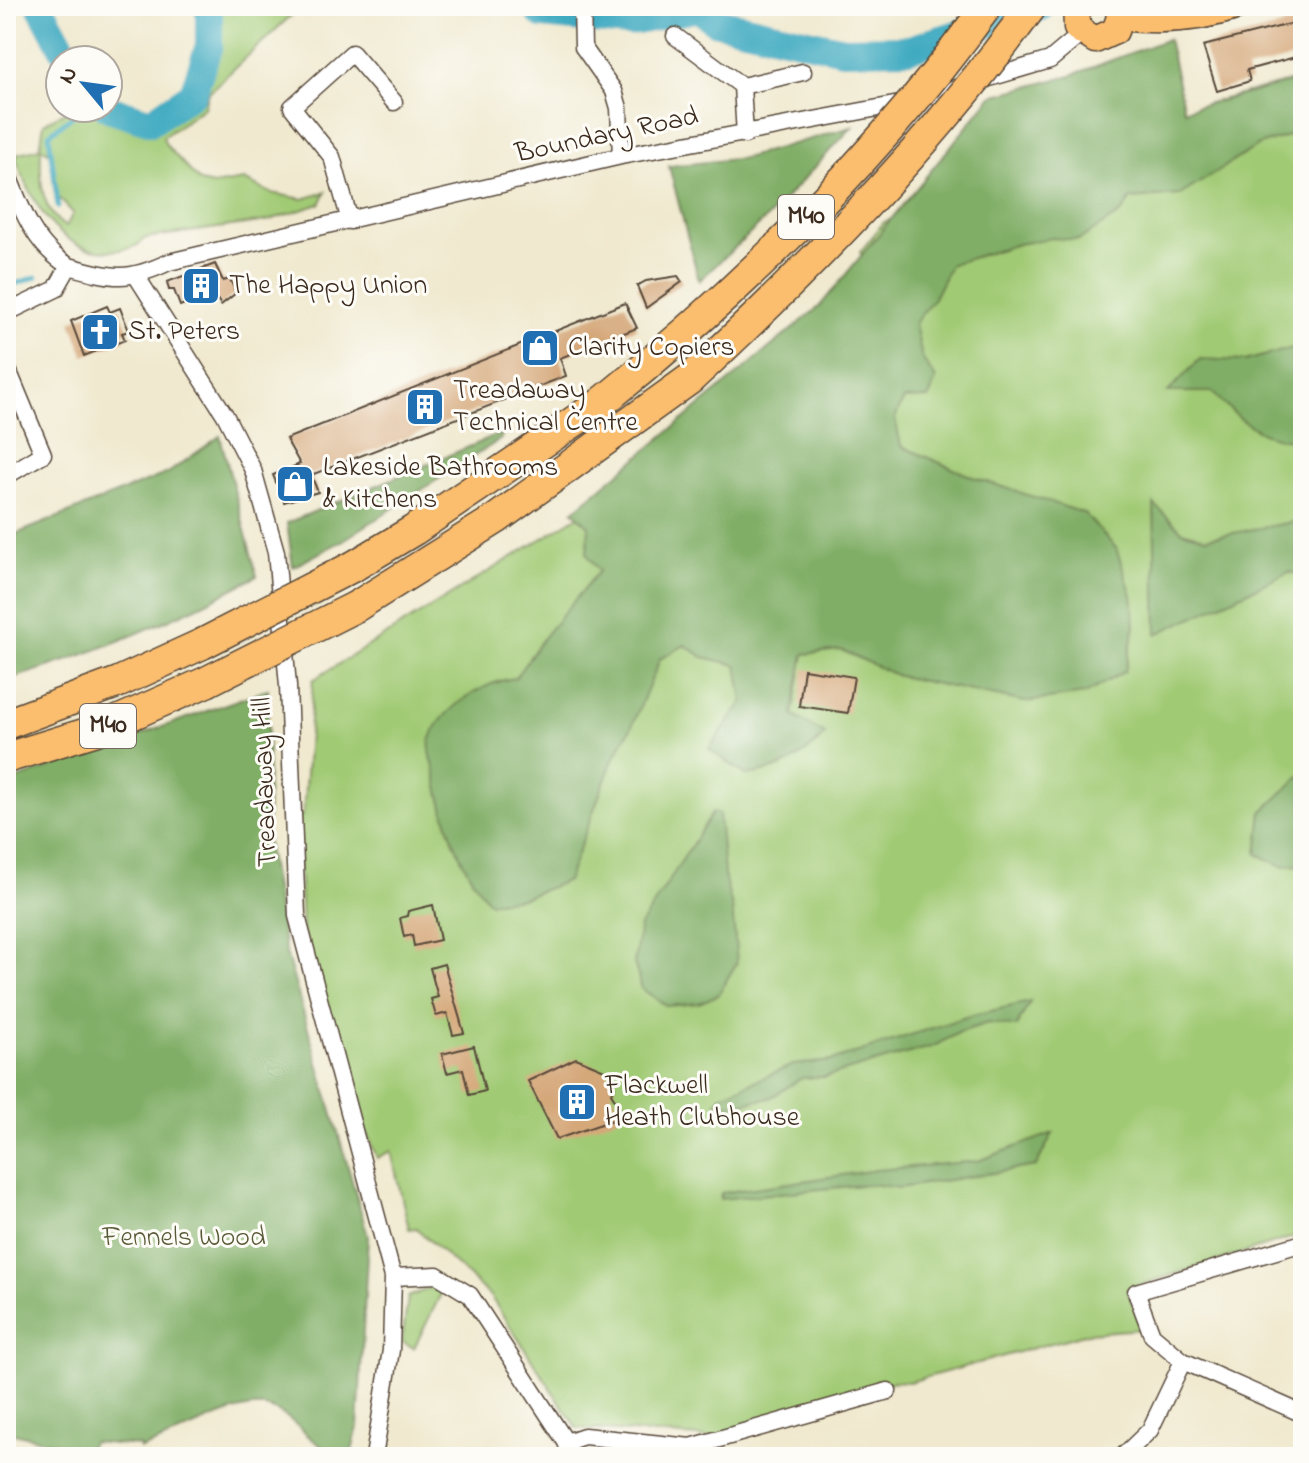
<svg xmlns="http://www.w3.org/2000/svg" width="1309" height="1463" viewBox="0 0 1309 1463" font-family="'Indie Flower',sans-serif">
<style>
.green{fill:#a1ca75;stroke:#6e7a4a;stroke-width:2;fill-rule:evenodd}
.forest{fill:#80ae66;stroke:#5e6c42;stroke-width:2}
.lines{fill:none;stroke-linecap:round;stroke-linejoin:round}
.stream{stroke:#41aac1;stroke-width:5}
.river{stroke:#41aac1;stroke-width:28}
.building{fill:#d5a87a}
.street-casing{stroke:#564739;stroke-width:19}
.primary-casing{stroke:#564739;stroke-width:29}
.highway-casing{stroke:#564739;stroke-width:33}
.street{stroke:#fff;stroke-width:16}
.primary{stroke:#fbbd6e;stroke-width:26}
.highway{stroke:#fbbd6e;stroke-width:30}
.highway-bridge-casing{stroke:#564739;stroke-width:33;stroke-linecap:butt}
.highway-bridge{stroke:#fbbd6e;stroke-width:30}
.labels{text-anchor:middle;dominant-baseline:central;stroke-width:6;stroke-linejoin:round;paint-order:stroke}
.shield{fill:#fdfcf7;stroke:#75695f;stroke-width:2}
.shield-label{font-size:26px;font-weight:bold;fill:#3b2a1e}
.street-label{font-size:28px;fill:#3b2a1e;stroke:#fdfcf7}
.poi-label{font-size:28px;fill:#3b2a1e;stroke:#fdfcf7;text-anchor:start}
.park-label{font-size:28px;fill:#5a5a38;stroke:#fdfcf7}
</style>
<rect width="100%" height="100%" fill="#fdfcf7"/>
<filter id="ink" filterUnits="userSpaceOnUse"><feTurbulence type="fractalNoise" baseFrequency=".0125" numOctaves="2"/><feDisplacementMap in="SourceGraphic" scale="16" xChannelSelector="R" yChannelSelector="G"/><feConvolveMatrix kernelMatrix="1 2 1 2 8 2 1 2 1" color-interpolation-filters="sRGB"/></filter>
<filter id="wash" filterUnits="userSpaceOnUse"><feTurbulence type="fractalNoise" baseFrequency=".006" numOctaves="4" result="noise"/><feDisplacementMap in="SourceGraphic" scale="32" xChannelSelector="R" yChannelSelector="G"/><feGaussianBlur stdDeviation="1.8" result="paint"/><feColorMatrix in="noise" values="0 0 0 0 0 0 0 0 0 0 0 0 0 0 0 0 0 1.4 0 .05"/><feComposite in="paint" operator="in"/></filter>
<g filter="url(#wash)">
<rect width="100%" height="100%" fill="#f0e9cf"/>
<path class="green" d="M210,6h103l-8,10 -7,-7 -90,84 -4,15 -41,29 3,8 34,37 13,3 31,-5 27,13 32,6 23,-7 -6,12 -53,17 -121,17c-9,9 -14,10 -27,12 -45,6 -72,-23 -90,-61 -5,-11 -12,-23 -13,-35l24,-6 4,-25c10,-5 23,-14 34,-15 20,-2 40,8 61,8 60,0 71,-63 71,-110zM41,148l10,5 4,41 18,19 -7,14c-27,-17 -26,-50 -25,-79z
M1303,78v1156l-176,55 15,40 -54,4 -179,49 -15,-1 -46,17 -137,40 -134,-10 -87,-132 -74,-68 -7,1 -18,-78 -14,7 -24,-58 -51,-170 -5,-113 6,-2 10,-135 306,-189 65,-46 180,-183 -4,-10 24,-30 299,-112z
M435,1286l8,4 -29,58 -12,-6 6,-45z"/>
<path class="forest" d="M1168,39l16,71 119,-31v52l-44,14 -79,50 -49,4 -10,14 -42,27 -27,-2 -34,6 -67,20 -17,34 -19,25 7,35 14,21 -7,19 -25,1 -9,19 6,28 74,32 109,35 32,35 16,47 3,31 -10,45 -40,23 -60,8 -127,-26 -57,-26 -37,4 -11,61 32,19c-23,25 -45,37 -79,41l-37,-26 34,-47 -6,-37 -34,-8 -18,-12 -25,14 -28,67 -20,36 -45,119 -45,17 -33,4c-32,-38 -45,-83 -54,-130 -2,-9 -7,-22 -5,-31 10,-32 53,-59 85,-63l31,-44 53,-63 -12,-17 2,-28 -16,-15 247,-205 172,-210 77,-20z
M852,127l-80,86 -73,68 -30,-115 75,-8z
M1303,345v94c-39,5 -66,-21 -91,-47h-44l32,-33 45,2z
M502,433l-1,6 -159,102 -49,26 -6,-44z
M220,436l37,140c-77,42 -168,80 -251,104v-142l162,-65z
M1154,504l28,27 24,7 97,-18v55l-14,-3 -132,62z
M268,689l-1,153 18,107 83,287 -10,191 -6,24 7,6c-47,0 -56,-38 -90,-49 -31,-9 -97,32 -129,41l-1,-3 -47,-4 -4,10 -82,-21v-648z
M1303,773v92l-20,1 -26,-12 5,-42z
M713,812l6,2 5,61 8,32 5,55 -19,33 -19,8 -32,3 -25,-17 -8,-26 6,-37z
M1030,1002l-14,25 -28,-4 -28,9 -26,14 -109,31 -23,1 -32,20 -37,7 -16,-2 3,-7 73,-31 38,-4 138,-45z
M1053,1133l-17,33 -137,22 -27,-4 -152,15 1,-6 155,-23 102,-9z"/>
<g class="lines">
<path class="stream" d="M58,207l-9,-73 34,-26
M6,287l30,-10"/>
<path class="river" d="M40,6l29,54
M534,6l8,9 85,8 71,-15
M696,6l18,15 129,29 66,-1 131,-41
M108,108l43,14 42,-29 16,-47v-40"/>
</g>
<g id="blocks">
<path class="building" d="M1294,23l9,32 -56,15 3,11 -33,10 -14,-45z
M215,264l8,17 7,-2 6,14 -15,12 -8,-12 -33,13 -6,-16h-5l-2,-8z
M678,276l4,6 -36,26 -9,-22 9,-5z
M625,303l12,25 -77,30 6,18 -255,99 7,17 -34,10 -11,-27 27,-11 -14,-25z
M107,306l3,6 10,-4 9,23 -7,2 3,7 -41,16 -13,-35z
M804,669l50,8 -6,36 -49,-7z
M433,905l7,35 -26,6 -2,-11 -8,2 -4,-19 7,-2 1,-5z
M444,964l20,69 -11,2 -6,-22 -11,3 -5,-17 7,-2 -8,-29z
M474,1046l11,45 -16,4 -6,-26 -16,4 -5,-19z
M576,1058l31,13 8,17 -4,5 10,17 -5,9 -59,20 -29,-58z"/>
</g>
</g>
<g filter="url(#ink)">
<use href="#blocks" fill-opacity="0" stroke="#564739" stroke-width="2"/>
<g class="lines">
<defs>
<path id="street" d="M582,6l1,41 31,44 5,17 2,48
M675,36l67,50 3,49
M742,86l61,-14
M6,170c14,36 28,76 63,96
M350,221l-18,-64 -40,-50 60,-54 42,49
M137,277l88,138 28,55 23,82 12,134 9,230 96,361 -2,73 -17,107
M6,313l50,-24 13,-23c44,12 58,16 100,-4l452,-106 284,-53 145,-43 31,-26
M6,365l37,89 -37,22
M393,1277l44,-2 33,20 96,147 5,15
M1183,1361l-31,-26 -16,-43 167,-49
M566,1442l18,-6 107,11 197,-56
M1122,1457l28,-27 33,-69 120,53"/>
<path id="primary" d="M1076,6l1,22 18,12 20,-9 5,-14 -2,-11
M1120,17c41,5 80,2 119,-11"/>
<path id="highway" d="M354,566l60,-36 186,-126
M357,606l139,-87 194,-140
M6,724l113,-42 83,-38
M6,758l91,-28 109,-48"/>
</defs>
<use href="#street" class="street-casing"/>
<use href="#primary" class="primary-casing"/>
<use href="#highway" class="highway-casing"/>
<use href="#street" class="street"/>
<use href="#primary" class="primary"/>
<use href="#highway" class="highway"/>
<defs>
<path id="highway-bridge" d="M690,379c124,-115 242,-236 342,-373
M600,404c144,-116 279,-248 387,-398
M202,644l152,-78
M206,682l151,-76"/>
</defs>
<use href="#highway-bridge" class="highway-bridge-casing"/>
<use href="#highway-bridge" class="highway-bridge"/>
</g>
</g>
<defs>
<symbol id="building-square" viewBox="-11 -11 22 22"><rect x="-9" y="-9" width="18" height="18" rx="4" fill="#1f6fb2" stroke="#fdfcf7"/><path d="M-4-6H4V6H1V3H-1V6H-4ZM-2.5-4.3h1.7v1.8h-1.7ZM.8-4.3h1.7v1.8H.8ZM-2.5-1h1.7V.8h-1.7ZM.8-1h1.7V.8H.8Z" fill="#fff"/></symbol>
<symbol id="church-square" viewBox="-11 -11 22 22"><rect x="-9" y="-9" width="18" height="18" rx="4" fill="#1f6fb2" stroke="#fdfcf7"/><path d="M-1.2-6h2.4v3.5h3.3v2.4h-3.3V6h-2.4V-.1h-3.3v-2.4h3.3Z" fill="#fff"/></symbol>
<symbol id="shop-square" viewBox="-11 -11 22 22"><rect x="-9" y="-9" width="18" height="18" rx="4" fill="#1f6fb2" stroke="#fdfcf7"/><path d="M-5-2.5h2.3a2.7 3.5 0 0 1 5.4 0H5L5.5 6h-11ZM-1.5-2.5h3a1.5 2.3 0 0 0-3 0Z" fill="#fff"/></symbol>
</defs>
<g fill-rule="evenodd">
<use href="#building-square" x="179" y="264" width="44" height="44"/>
<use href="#church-square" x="78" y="310" width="44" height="44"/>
<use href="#shop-square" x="518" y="326" width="44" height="44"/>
<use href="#building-square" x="403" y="385" width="44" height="44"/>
<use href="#shop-square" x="273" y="462" width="44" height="44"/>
<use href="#building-square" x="555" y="1080" width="44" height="44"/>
</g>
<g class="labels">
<g class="shield">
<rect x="778" y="195" width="56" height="44" rx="6"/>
<rect x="80" y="704" width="56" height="44" rx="6"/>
</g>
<g class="shield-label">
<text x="806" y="217">M40</text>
<text x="108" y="726">M40</text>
</g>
<g class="street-label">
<text transform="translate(607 136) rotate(-12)">Boundary Road</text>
<text transform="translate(266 782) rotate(-92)">Treadaway Hill</text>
</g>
<g class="poi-label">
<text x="229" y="286">The Happy Union</text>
<text x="128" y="332">St. Peters</text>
<text x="568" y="348">Clarity Copiers</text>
<text x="453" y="391">Treadaway<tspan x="453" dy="32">Technical Centre</tspan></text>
<text x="323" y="468">Lakeside Bathrooms<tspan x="323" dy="32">&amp; Kitchens</tspan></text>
<text x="605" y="1086">Flackwell<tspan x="605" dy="32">Heath Clubhouse</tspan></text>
</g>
<g class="park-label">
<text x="184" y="1238">Fennels Wood</text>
</g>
</g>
<rect width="1309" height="1463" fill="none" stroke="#fdfcf7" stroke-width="32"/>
<g transform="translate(84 84) rotate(299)"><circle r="38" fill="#fdfcf7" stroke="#afa8a0" stroke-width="2"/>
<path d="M0-6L14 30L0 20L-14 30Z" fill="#1f6fb2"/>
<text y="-12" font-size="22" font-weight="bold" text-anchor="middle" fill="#3b2a1e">N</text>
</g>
</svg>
